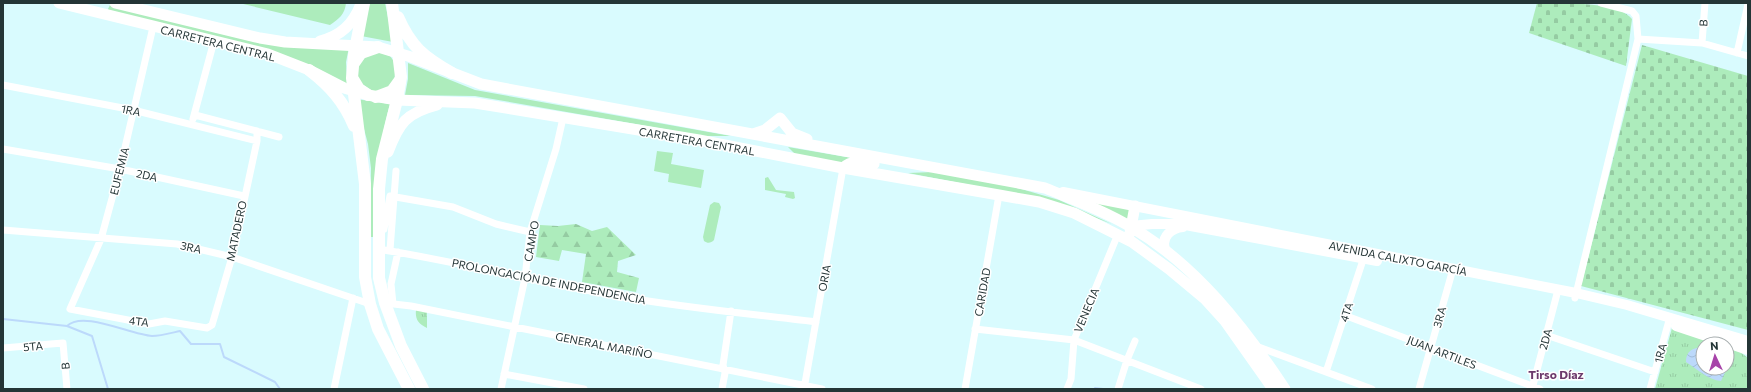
<svg xmlns="http://www.w3.org/2000/svg" width="1751" height="392" viewBox="0 0 1751 392" font-family="Commissioner,sans-serif">
<style>
.green{fill:#adecbc}
.forest{fill:url(#forest-firs)}
.cemetery{fill:url(#cemetery-stones)}
.park{fill:url(#park-tufts)}
.water{fill:url(#water-waves)}
.lines{fill:none;stroke-linecap:round;stroke-linejoin:round}
.stream{stroke:#bcd9fb;stroke-width:2}
.street{stroke:#fff;stroke-width:7}
.secondary{stroke:#fff;stroke-width:10}
.primary{stroke:#fff;stroke-width:11}
.highway{stroke:#fff;stroke-width:12}
.labels{text-anchor:middle;dominant-baseline:central;stroke-width:3;stroke-linejoin:round;paint-order:stroke}
.street-label{font-size:11px;fill:#243536;stroke:#fff}
.neighbourhood-label{font-size:12px;font-weight:bold;fill:#6c3a6c;stroke:#fff}
</style>
<defs>
<pattern id="forest-firs" width="22" height="20" patternUnits="userSpaceOnUse"><rect width="22" height="20" fill="#adecbc"/><path d="M5 1l3.5 6h-7zM16 11l3.5 6h-7z" fill="#95cba2"/></pattern>
<pattern id="cemetery-stones" width="16" height="16" patternUnits="userSpaceOnUse"><rect width="16" height="16" fill="#adecbc"/><path d="M2 7V4a2 2 0 0 1 4 0v3zM10 15v-3a2 2 0 0 1 4 0v3z" fill="#95cba2"/></pattern>
<pattern id="park-tufts" width="24" height="20" patternUnits="userSpaceOnUse"><rect width="24" height="20" fill="#adecbc"/><path d="M3 7l-1-3M5 7V3M7 7l1-3M15 17l-1-3M17 17v-4M19 17l1-3" fill="none" stroke="#95cba2"/></pattern>
<pattern id="water-waves" width="16" height="10" patternUnits="userSpaceOnUse"><rect width="16" height="10" fill="#bcd9fb"/><path d="M0 5q4-4 8 0t8 0" fill="none" stroke="#a1bbd8"/></pattern>
</defs>
<rect width="100%" height="100%" fill="#d9fbfe"/>
<path class="green" d="M239,3h107c-1,11 -7,16 -16,22z
M370,3h15l8,39 -32,-6z
M110,5l163,40 76,2 -3,15 1,22 -31,-16 -207,-57 -1,-2z
M376,51l14,5 6,8 -2,20 -17,10 -21,-14 2,-19z
M408,63l67,27 256,46h-27l-229,-40 -70,-1 3,-16z
M356,99l34,5c-13,48 -16,84 -17,133h-3l1,-69 -3,-24z
M788,147l70,12 -17,4 -45,-8z
M657,151l16,2 -2,11 33,6 -3,18 -33,-6 1,-8 -15,-3z
M934,172l77,14 48,14 53,24 -64,-24 -140,-27z
M768,177l8,13 18,2 1,6 -2,1 -8,-2 1,-3 -21,-4v-12z
M1088,200l44,9 -3,12z
M714,202l5,1 2,4 -7,33c-3,3 -6,4 -10,1l-1,-4 7,-32z"/>
<path class="forest" d="M576,224l16,7 15,-4 29,28 -18,6 -1,11 22,6 -3,14 -54,-10 4,-28 -24,-4 -3,11 -23,-4 4,-32 18,1z"/>
<path class="cemetery" d="M1537,3c21,0 82,-2 95,16l-6,47 -97,-33z
M1642,45l106,31v254l-167,-44z"/>
<path class="park" d="M416,310l11,2v16c-9,-4 -12,-9 -11,-18z
M1672,328l48,16h-17v24h24v-21l12,4 9,7v31h-93z"/>
<path class="water" d="M1703,347v21h24v-7l3,1 -9,19c-13,-1 -24,-12 -35,-19 0,-11 6,-14 17,-15z"/>
<g class="lines">
<path class="stream" d="M3,319l64,7 25,10 16,53
M67,326c16,-16 64,9 85,10 9,0 19,-3 28,-5l11,13h29l4,13 51,25 5,7
M1095,388l8,1"/>
<path class="street" d="M153,27l-33,142 -19,70 -31,70 79,15 16,-3 42,7 5,-3 20,-68 25,-116v-10
M1638,39l64,4 46,13
M1702,43l3,-40
M1737,53l11,-49
M3,85l130,25 124,31
M195,115l84,22
M193,119l21,-78
M3,149l117,20 124,27
M384,229l6,-33 63,11 43,17 34,8
M3,230l174,14 55,13 138,47
M378,249c82,13 163,34 245,48 64,11 129,17 193,25
M390,250l6,-79
M1575,298l63,-259 -2,-23 -4,-5 -31,-8
M385,303l26,3 411,83
M393,304l-2,-20 7,-32
M1344,315l196,74
M975,329l99,11 127,49
M1546,335l109,37
M1256,346l116,43
M3,348l60,-5 4,46
M1326,372l39,-118
M504,374l80,15
M334,389l19,-91
M501,389l24,-111 5,-46 26,-83 7,-31
M722,389l3,-16 -2,-8 8,-54
M804,389l39,-221
M965,389l34,-194
M1067,389l4,-10 3,-39 44,-106
M1118,389l9,-29 8,-19
M1419,389l34,-120
M1532,389l26,-99
M1650,389l20,-72"/>
<path class="secondary" d="M1063,192l513,101 51,12 121,36
M1131,226l21,-2h28l197,37
M1165,249c-4,-12 6,-21 18,-22
M1676,326l72,24"/>
<path class="primary" d="M59,3l209,51 41,16 35,18 24,7 29,5 78,3 224,37 144,28 156,27 40,7 35,11 58,29 37,27 36,30 20,22 48,68
M115,3l145,35 25,4 93,5 33,10 70,27 564,104c29,12 60,23 86,39 65,38 113,100 154,162
M320,41c21,-5 33,-17 41,-37
M753,134l12,-4 15,-12 12,15 15,6
M388,152c11,-29 18,-39 49,-47
M843,168c9,-9 20,-6 31,-4
M1130,233l5,-27"/>
<path class="highway" d="M364,3l-10,52 -2,23 13,106v93l5,27 8,25 31,60
M392,3l9,74 -4,23 -15,59 -3,30v89l6,25 16,43 22,43
M398,17c13,30 26,40 54,56
M354,63l7,-10 17,-6
M309,70c21,16 35,32 45,56
M353,79l6,10 9,6
M376,97l16,-6 8,-11"/>
</g>
<g class="labels">
<g class="street-label">
<text transform="translate(1703 23) rotate(-87)">B</text>
<text transform="translate(218 43) rotate(14)">CARRETERA CENTRAL</text>
<text transform="translate(131 110) rotate(12)">1RA</text>
<text transform="translate(697 141) rotate(10)">CARRETERA CENTRAL</text>
<text transform="translate(119 171) rotate(-76)">EUFEMIA</text>
<text transform="translate(147 175) rotate(13)">2DA</text>
<text transform="translate(236 231) rotate(-78)">MATADERO</text>
<text transform="translate(531 241) rotate(-80)">CAMPO</text>
<text transform="translate(191 247) rotate(13)">3RA</text>
<text transform="translate(1398 258) rotate(11)">AVENIDA CALIXTO GARCÍA</text>
<text transform="translate(824 278) rotate(-80)">ORIA</text>
<text transform="translate(549 281) rotate(11)">PROLONGACIÓN DE INDEPENDENCIA</text>
<text transform="translate(982 292) rotate(-80)">CARIDAD</text>
<text transform="translate(1086 310) rotate(-67)">VENECIA</text>
<text transform="translate(1346 312) rotate(-72)">4TA</text>
<text transform="translate(1439 317) rotate(-74)">3RA</text>
<text transform="translate(139 321) rotate(7)">4TA</text>
<text transform="translate(1545 339) rotate(-75)">2DA</text>
<text transform="translate(604 345) rotate(11)">GENERAL MARIÑO</text>
<text transform="translate(33 346) rotate(-5)">5TA</text>
<text transform="translate(1442 352) rotate(21)">JUAN ARTILES</text>
<text transform="translate(1660 353) rotate(-75)">1RA</text>
<text transform="translate(65 366) rotate(-94)">B</text>
</g>
<g class="neighbourhood-label">
<text x="1556" y="374">Tirso Díaz</text>
</g>
</g>
<rect width="1751" height="392" fill="none" stroke="#243536" stroke-width="8"/>
<g transform="translate(1715 356) rotate(356)"><circle r="19" fill="#ffffff" stroke="#a7aeaf"/>
<path d="M0-3L7 15L0 10L-7 15Z" fill="#a743a9"/>
<text y="-6" font-size="11" font-weight="bold" text-anchor="middle" fill="#243536">N</text>
</g>
</svg>
